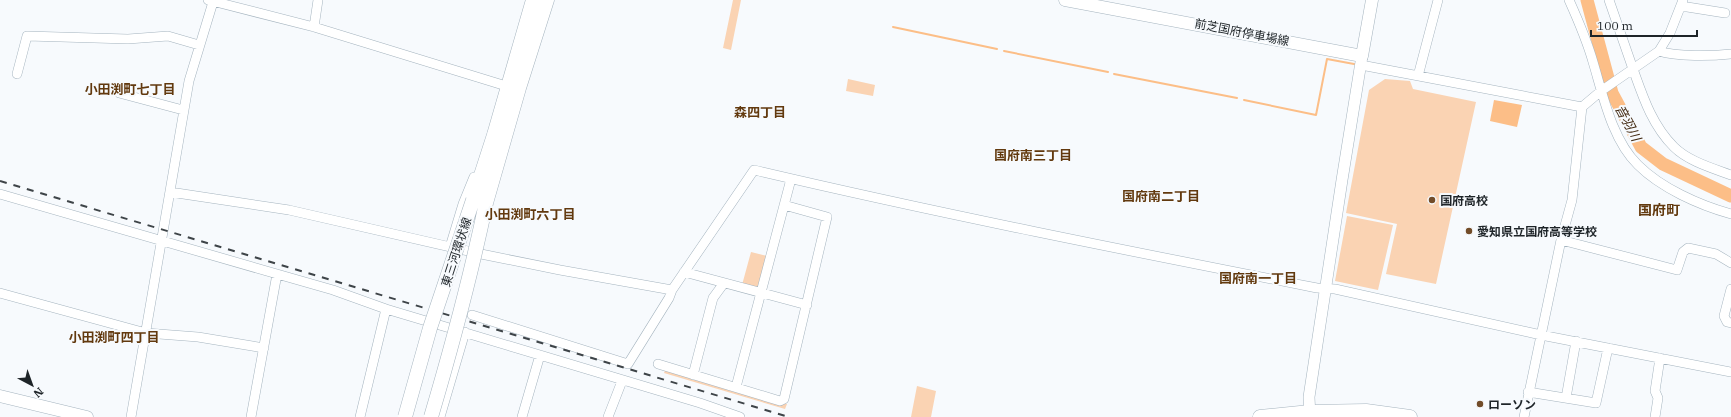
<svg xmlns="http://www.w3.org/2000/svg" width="1731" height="417" viewBox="0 0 1731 417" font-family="'IBM Plex Serif','Noto Sans JP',serif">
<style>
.green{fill:#fad3b3}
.water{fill:#fcbe87}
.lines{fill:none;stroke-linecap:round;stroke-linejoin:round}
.stream{stroke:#fcbe87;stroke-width:2}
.river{stroke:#fcbe87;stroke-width:13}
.minor-casing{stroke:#a5b4bf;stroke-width:10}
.tertiary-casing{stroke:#a5b4bf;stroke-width:12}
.secondary-casing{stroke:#a5b4bf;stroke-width:13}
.primary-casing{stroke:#a5b4bf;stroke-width:15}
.trunk-casing{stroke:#a5b4bf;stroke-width:15}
.minor{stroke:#fff;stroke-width:9}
.tertiary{stroke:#fff;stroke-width:11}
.secondary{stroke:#fff;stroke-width:12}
.primary{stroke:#fff;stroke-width:14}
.trunk{stroke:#fff;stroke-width:14}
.rail{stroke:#3e4448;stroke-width:2;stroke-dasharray:7 7;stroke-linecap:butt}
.primary-bridge-casing{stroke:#a5b4bf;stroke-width:15;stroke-linecap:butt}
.primary-bridge{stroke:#fff;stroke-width:14}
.poi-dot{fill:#724c29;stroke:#f7fafd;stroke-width:1.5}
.labels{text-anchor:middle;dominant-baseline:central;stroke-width:4;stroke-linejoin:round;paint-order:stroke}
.street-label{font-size:12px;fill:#1e2428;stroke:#f7fafd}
.poi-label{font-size:12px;font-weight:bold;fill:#1e2428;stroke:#f7fafd;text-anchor:start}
.neighbourhood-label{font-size:13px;font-weight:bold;fill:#62390e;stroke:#f7fafd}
.water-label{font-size:13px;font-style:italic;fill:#432a12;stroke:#f7fafd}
.quarter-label{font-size:14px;font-weight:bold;fill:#62390e;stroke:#f7fafd}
</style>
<rect width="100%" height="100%" fill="#f7fafd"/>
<path class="green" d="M733,0h8l-10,50 -8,-2z
M848,79l27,6 -2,11 -27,-5z
M1385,79l25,2 3,8 63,13 -40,182 -50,-10 11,-50 -51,-11 23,-123z
M1347,216l46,9 -15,65 -43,-9z
M751,252l16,4 -9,34 -16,-5z
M666,368l121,36 -2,5 -121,-36z
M917,386l19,5 -5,26h-20z"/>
<path class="water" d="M1494,100l28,5 -5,22 -27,-6z"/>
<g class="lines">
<path class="stream" d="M893,27l104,22
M1004,51l104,21
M1114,74l123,24
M1244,100l72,15 11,-56 27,5"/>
<path class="river" d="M1587,0l25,93 29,54 22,17 68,32"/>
<defs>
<path id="minor" d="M208,0l106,27 189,58
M1569,0c9,20 18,41 24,62 10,33 19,78 45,103 23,23 61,40 93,49
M1609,0c8,23 16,46 24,69 10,28 19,56 41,78 14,14 38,21 57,28
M1681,6l44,7
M314,27l4,-27
M1659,51c18,6 53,5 72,3
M1361,65l221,42
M17,74l10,-38 101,3 40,-3 31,9
M1418,76l20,-76
M119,93l64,17
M170,192l119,18 192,44 79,16 112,20
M0,194l277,80
M1561,240l116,30 6,-18 5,-4 28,6 15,9
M450,247l13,-43 11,-27
M684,272l123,33
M1731,289l-7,27 3,6 4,1
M0,293l146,40 52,4 66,11
M472,315l156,49 41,-66 3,-8 82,-120c187,44 375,81 563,118l18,1 206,46 190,37
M658,364l122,37 4,-2 43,-182 -43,-12
M693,375l20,-77 11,-15
M736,387l55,-208
M1528,392l68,11 12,-55
M1566,398l10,-57
M131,417l58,-336 24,-79
M251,417l26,-143 56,16 53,19
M360,417l26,-108 314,94 40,14
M440,417l25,-85
M522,417l18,-62
M608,417l14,-36
M1524,417l37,-177 11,-40 10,-93 19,-16 58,-40 11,-18 13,-33
M1655,417l3,-19 -3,-7 5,-33"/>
<path id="tertiary" d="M1310,417l-1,-20 33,-217 20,-124"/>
<path id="secondary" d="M1065,0l297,56 10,-56
M0,396l87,21"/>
<path id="primary" d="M473,200l21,-65 39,-135
M486,203l33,-115 28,-88"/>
<path id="trunk" d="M1260,417l50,-5 56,-1 44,6"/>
</defs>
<use href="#minor" class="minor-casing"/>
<use href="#tertiary" class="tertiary-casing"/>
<use href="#secondary" class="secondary-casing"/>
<use href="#primary" class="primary-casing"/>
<use href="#trunk" class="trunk-casing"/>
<use href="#minor" class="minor"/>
<use href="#tertiary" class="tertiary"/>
<use href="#secondary" class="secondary"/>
<use href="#primary" class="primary"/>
<use href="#trunk" class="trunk"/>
<path class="rail" d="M0,181l789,236"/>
<defs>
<path id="primary-bridge" d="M405,417l25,-89 43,-128
M431,417c21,-71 40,-142 55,-214"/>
</defs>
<use href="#primary-bridge" class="primary-bridge-casing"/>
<use href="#primary-bridge" class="primary-bridge"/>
</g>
<g class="poi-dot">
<circle cx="1432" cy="200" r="4"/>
<circle cx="1469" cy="231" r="4"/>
<circle cx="1480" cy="404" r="4"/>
</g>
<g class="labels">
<g class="street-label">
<text transform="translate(1242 32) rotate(11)">前芝国府停車場線</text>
<text transform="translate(456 252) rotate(-72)">東三河環状線</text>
</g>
<g class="poi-label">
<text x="1440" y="200">国府高校</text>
<text x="1477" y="231">愛知県立国府高等学校</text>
<text x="1488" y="404">ローソン</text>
</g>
<g class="neighbourhood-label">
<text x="130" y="89">小田渕町七丁目</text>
<text x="760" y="112">森四丁目</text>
<text x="1033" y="155">国府南三丁目</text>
<text x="1161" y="196">国府南二丁目</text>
<text x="530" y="214">小田渕町六丁目</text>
<text x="1258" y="278">国府南一丁目</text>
<text x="114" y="337">小田渕町四丁目</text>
</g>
<g class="water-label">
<text transform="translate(1628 123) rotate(62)">音羽川</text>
</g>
<g class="quarter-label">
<text x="1659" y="210">国府町</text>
</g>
</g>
<g transform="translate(32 385) rotate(139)" stroke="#f7fafd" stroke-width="3" paint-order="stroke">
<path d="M0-3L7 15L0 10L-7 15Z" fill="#1e2428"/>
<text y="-6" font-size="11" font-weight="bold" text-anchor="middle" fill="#1e2428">N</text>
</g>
<path d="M1591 30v6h106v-6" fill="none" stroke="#1e2428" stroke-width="2"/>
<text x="1597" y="30" font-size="12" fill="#1e2428" stroke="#f7fafd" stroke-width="3" paint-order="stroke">100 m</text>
</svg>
